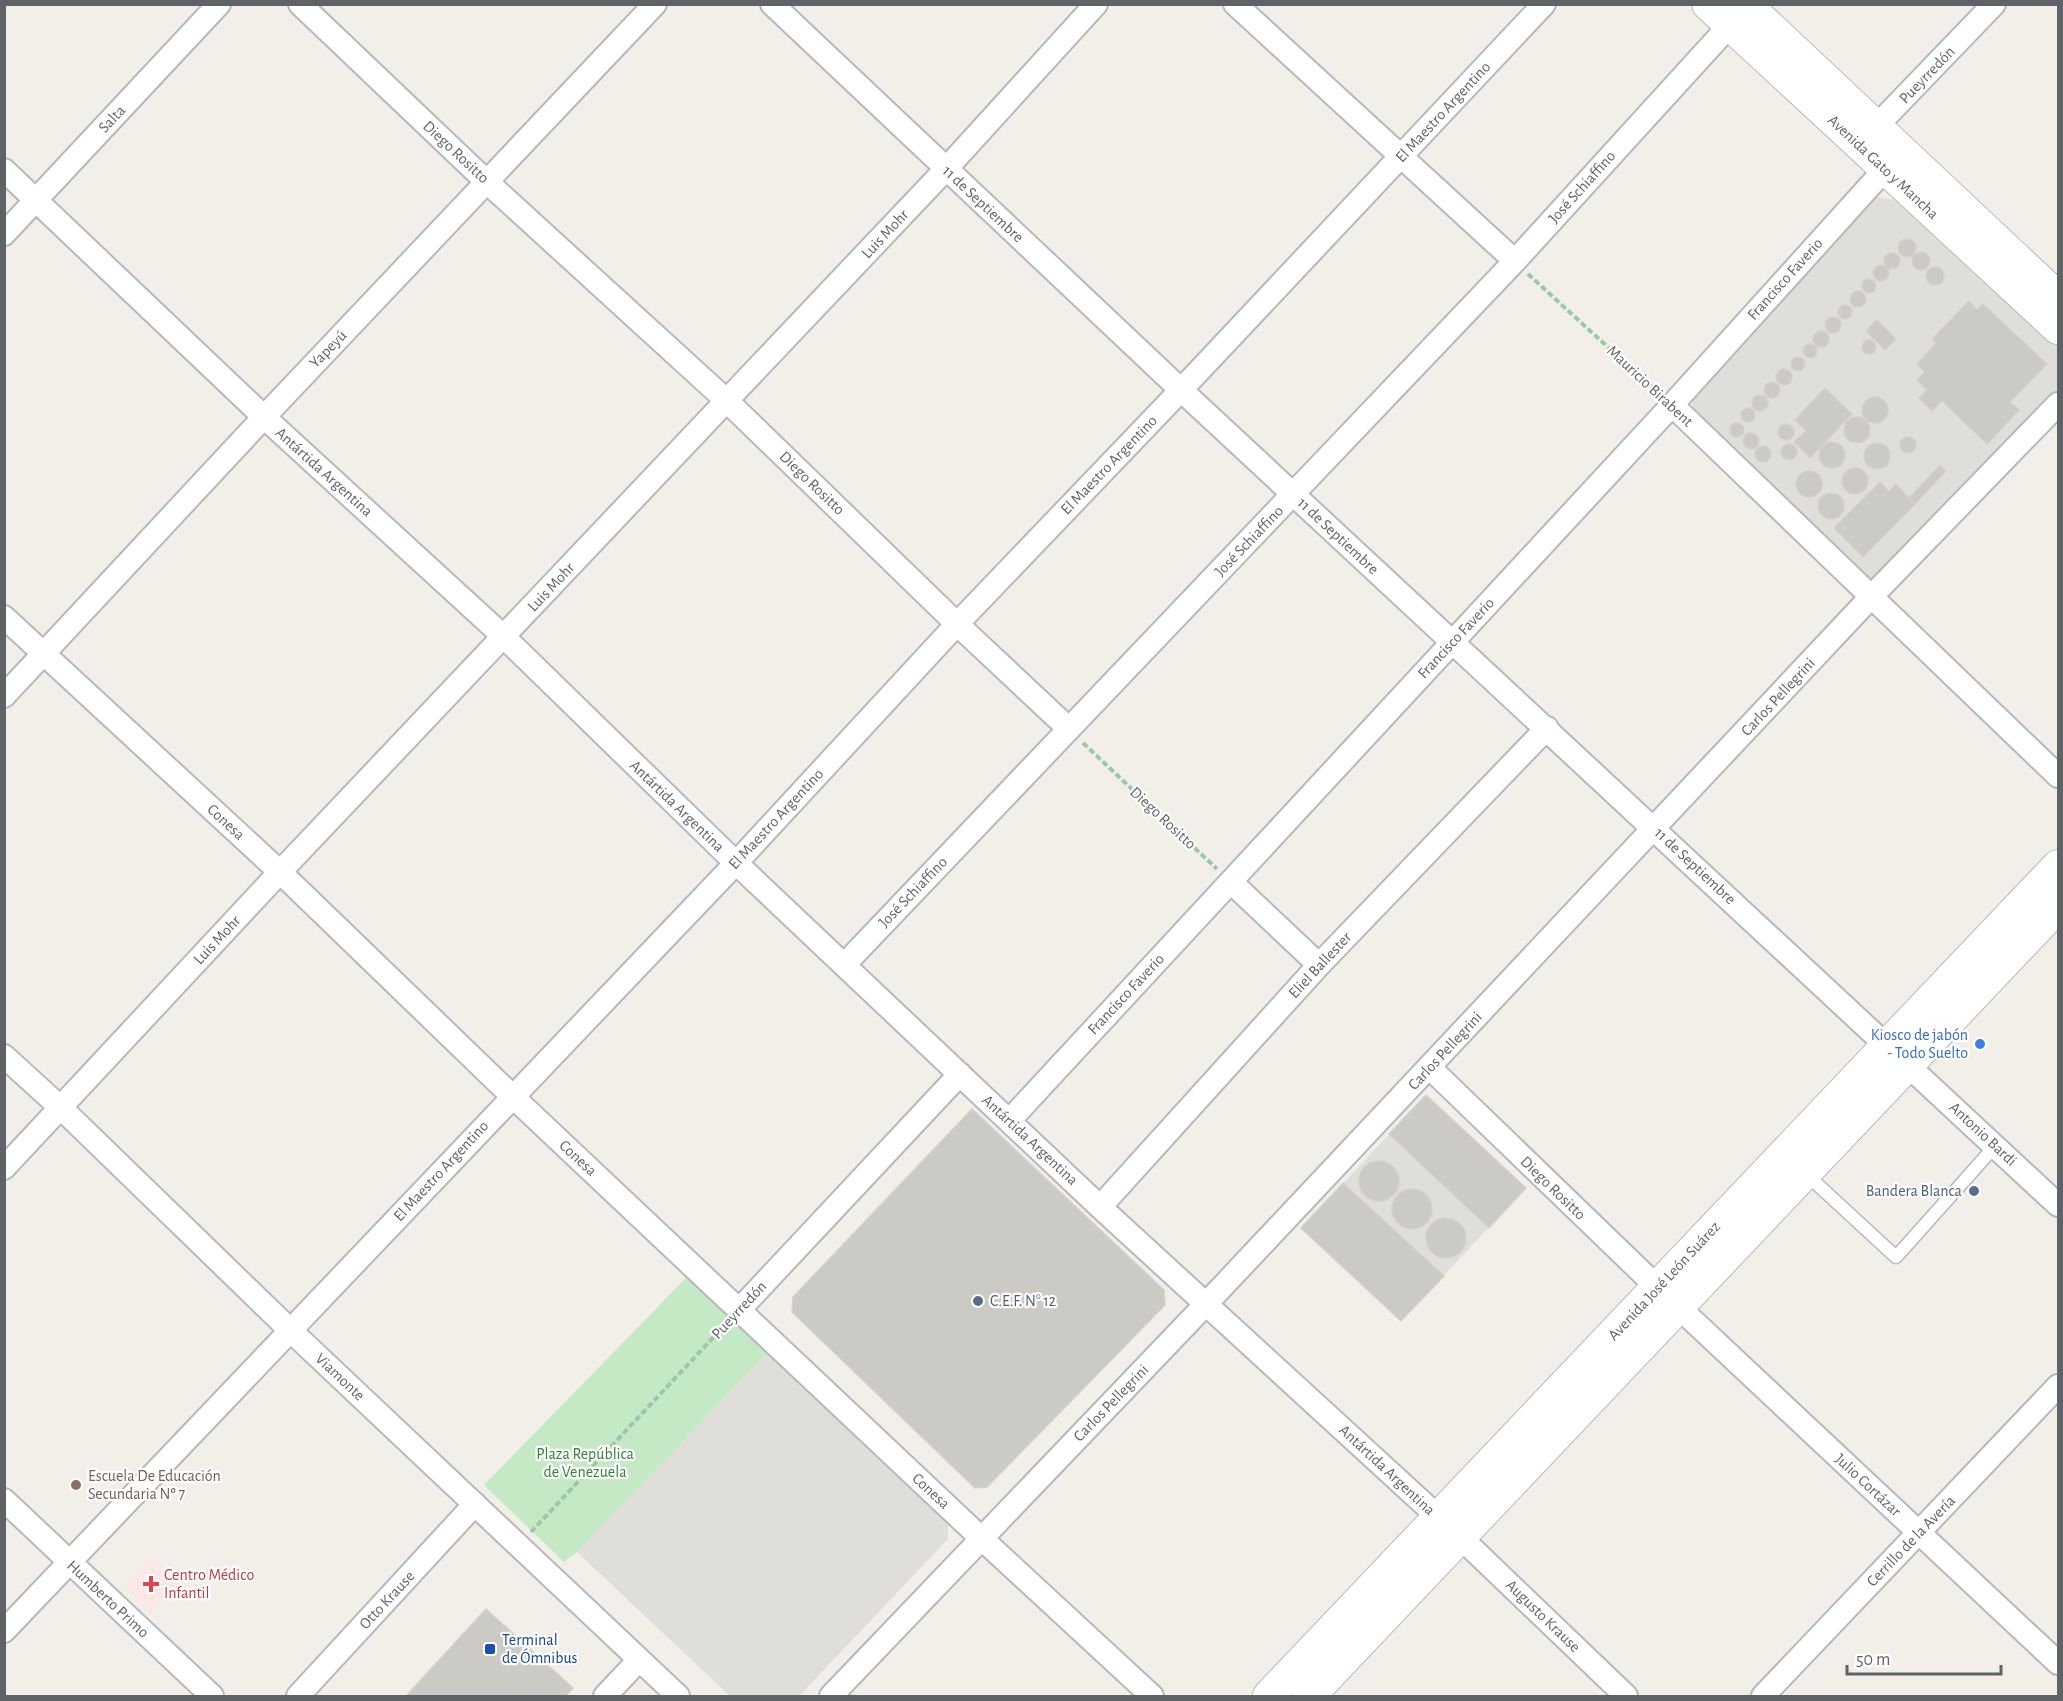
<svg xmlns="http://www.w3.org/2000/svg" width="2063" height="1701" viewBox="0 0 2063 1701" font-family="'Alegreya Sans',sans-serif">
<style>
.industrial{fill:#e0deda}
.medical{fill:#fce8e6}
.green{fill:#c5e8c5}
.building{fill:#cccac5;stroke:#d6d1c6;stroke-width:1.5}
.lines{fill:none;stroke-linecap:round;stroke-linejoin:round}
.service-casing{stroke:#b5b8bc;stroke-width:15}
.minor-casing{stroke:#b5b8bc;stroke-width:26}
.secondary-casing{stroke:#b6babf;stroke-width:34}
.path{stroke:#9cc7a9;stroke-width:4;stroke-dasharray:6 3;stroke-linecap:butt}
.service{stroke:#fff;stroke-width:12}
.minor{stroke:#fff;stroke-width:22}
.secondary{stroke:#fff;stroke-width:32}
.shop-dot{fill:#3f7fe0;stroke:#fff;stroke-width:2}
.service-dot{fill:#5c6f8a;stroke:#fff;stroke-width:2}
.education-dot{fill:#8d6e63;stroke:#fff;stroke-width:2}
.health-dot{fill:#e0444e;stroke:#fff;stroke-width:2}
.transit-dot{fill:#1a4fb4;stroke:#fff;stroke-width:2}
.labels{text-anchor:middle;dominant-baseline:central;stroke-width:4.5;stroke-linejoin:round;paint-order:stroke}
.street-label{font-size:16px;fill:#5f6368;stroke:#fff}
.shop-label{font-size:16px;fill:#366cbe;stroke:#fff;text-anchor:end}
.service-label{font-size:16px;fill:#4e5e75;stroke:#fff;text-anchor:end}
.park-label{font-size:16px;fill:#348238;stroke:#fff}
.education-label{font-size:16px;fill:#785e54;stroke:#fff;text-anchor:start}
.health-label{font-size:16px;fill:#be3a42;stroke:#fff;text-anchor:start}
.transit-label{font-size:16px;fill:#164399;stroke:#fff;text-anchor:start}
</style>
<rect width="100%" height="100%" fill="#f1efe8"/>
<path class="industrial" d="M1875,197l30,4 153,144v45l-176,184 -12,4 -178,-169 2,-16z
M1426,1095l100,93 -125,133 -100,-93z
M767,1353l181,171v15l-149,157h-69l-153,-144z"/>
<path class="medical" d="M151,1557l27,24 -27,30 -27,-24z"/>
<path class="green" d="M687,1277l80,76 -190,199 -13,10 -80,-77z"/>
<path class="building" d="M1898 248a9 9 0 1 1 18 0a9 9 0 1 1-18 0Z
M1912 261a9 9 0 1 1 18 0a9 9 0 1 1-18 0Z
M1884 261a8 8 0 1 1 16 0a8 8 0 1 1-16 0Z
M1873 273a8 8 0 1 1 16 0a8 8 0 1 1-16 0Z
M1926 276a9 9 0 1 1 18 0a9 9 0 1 1-18 0Z
M1862 286a7 7 0 1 1 14 0a7 7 0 1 1-14 0Z
M1850 299a8 8 0 1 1 16 0a8 8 0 1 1-16 0Z
M1969,301l8,9 6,-6 64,60 -37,38 9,8 -32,34 -45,-43 -10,10 -13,-13 8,-8 -10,-10 8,-8 -8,-8 19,-21 -4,-4z
M1838 312a7 7 0 1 1 14 0a7 7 0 1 1-14 0Z
M1825 325a8 8 0 1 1 16 0a8 8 0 1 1-16 0Z
M1877,320l19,19 -11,11 -19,-19z
M1813 339a8 8 0 1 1 16 0a8 8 0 1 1-16 0Z
M1862 347a7 7 0 1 1 14 0a7 7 0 1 1-14 0Z
M1803 351a7 7 0 1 1 14 0a7 7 0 1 1-14 0Z
M1791 364a7 7 0 1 1 14 0a7 7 0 1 1-14 0Z
M1776 377a8 8 0 1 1 16 0a8 8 0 1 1-16 0Z
M1764 390a8 8 0 1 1 16 0a8 8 0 1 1-16 0Z
M1825,388l27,26 -42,44 -16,-16 12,-11 -11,-11z
M1752 403a8 8 0 1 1 16 0a8 8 0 1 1-16 0Z
M1862 410a13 13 0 1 1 26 0a13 13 0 1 1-26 0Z
M1741 415a7 7 0 1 1 14 0a7 7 0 1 1-14 0Z
M1844 430a13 13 0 1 1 26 0a13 13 0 1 1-26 0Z
M1730 430a7 7 0 1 1 14 0a7 7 0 1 1-14 0Z
M1778 432a8 8 0 1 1 16 0a8 8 0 1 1-16 0Z
M1743 441a8 8 0 1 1 16 0a8 8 0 1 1-16 0Z
M1900 445a8 8 0 1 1 16 0a8 8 0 1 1-16 0Z
M1819 455a13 13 0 1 1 26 0a13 13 0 1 1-26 0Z
M1864 456a13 13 0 1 1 26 0a13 13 0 1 1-26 0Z
M1781 452a8 8 0 1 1 16 0a8 8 0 1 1-16 0Z
M1755 454a8 8 0 1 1 16 0a8 8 0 1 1-16 0Z
M1940,465l6,6 -31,33 -6,-6z
M1842 481a13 13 0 1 1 26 0a13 13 0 1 1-26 0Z
M1796 484a13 13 0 1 1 26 0a13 13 0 1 1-26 0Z
M1880,482l9,9 7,-7 19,20 -52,53 -29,-29z
M1818 506a13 13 0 1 1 26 0a13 13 0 1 1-26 0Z
M1426,1095l100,93 -37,40 -100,-94z
M972,1109l192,181 1,15 -178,182 -12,1 -183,-176 1,-15z
M1359 1181a20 20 0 1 1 40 0a20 20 0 1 1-40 0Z
M1343,1183l101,93 -43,45 -100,-93z
M1392 1209a20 20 0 1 1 40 0a20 20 0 1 1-40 0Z
M1426 1238a20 20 0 1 1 40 0a20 20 0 1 1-40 0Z
M486,1609l87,79 -7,8h-160z"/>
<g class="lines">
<defs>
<path id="service" d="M1806,1174l90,83 100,-112"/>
<path id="minor" d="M300,4l187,178 240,219 230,223 112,105
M772,4l409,386 877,815
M1235,4l280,257
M1866,137l128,-133
M4,170l260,247 240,220 232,226 364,344 359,329 167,160
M4,234l215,-230
M1672,405l386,371
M4,617l276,255 232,224 469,442 171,158
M4,696l260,-279 391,-413
M1231,882l88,83
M844,965l671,-704 225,-247
M4,1056l57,52 230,223 387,365
M1429,1067l228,220 401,376
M1009,1121l663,-716 224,-248
M4,1168l276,-296 666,-703 150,-165
M1100,1207l219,-242 228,-237
M739,1310l221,-236
M4,1500l208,196
M4,1631l732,-768 221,-239 224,-234 363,-386
M298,1696l177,-192
M605,1696l34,-36
M831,1696l375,-392 664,-706 188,-194
M1763,1696l295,-310"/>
<path id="secondary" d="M1708,4l350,324
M1745,4l313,294
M1269,1696l789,-830
M1309,1696l749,-790"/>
</defs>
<use href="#service" class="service-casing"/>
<use href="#minor" class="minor-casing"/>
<use href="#secondary" class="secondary-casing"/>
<path class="path" d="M1528,274l130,119
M1083,743l134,126
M531,1532l194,-207"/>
<use href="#service" class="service"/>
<use href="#minor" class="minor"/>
<use href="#secondary" class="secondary"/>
</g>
<circle class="shop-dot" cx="1980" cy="1044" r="6"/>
<g class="service-dot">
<circle cx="1974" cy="1191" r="6"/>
<circle cx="978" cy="1301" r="6"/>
</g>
<circle class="education-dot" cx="76" cy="1485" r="6"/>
<path class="health-dot" d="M148 1575h6v6h6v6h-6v6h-6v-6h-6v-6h6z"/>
<rect class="transit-dot" x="484" y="1643" width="12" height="12" rx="3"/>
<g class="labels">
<g class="street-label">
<text transform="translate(1927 75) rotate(-46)">Pueyrredón</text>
<text transform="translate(1443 112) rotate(-47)">El Maestro Argentino</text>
<text transform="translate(112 119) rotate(-47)">Salta</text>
<text transform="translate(456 152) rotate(43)">Diego Rositto</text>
<text transform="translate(1883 167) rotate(43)">Avenida Gato y Mancha</text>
<text transform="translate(1582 187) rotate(-48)">José Schiaffino</text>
<text transform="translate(983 204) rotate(43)">11 de Septiembre</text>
<text transform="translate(885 234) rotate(-47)">Luis Mohr</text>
<text transform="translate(1785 279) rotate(-48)">Francisco Faverio</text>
<text transform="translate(328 349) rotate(-46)">Yapeyú</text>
<text transform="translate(1650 386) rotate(43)">Mauricio Birabent</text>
<text transform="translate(1109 465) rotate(-46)">El Maestro Argentino</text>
<text transform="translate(324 472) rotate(42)">Antártida Argentina</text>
<text transform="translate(812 483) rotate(44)">Diego Rositto</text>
<text transform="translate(1338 536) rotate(43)">11 de Septiembre</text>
<text transform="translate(1249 541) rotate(-46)">José Schiaffino</text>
<text transform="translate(551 587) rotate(-47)">Luis Mohr</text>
<text transform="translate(1456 638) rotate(-47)">Francisco Faverio</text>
<text transform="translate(1778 697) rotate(-47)">Carlos Pellegrini</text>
<text transform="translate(677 806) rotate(44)">Antártida Argentina</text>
<text transform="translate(1163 818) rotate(43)">Diego Rositto</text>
<text transform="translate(776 819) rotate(-47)">El Maestro Argentino</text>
<text transform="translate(226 822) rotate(43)">Conesa</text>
<text transform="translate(1695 866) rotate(43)">11 de Septiembre</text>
<text transform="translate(913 892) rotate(-46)">José Schiaffino</text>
<text transform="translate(217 940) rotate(-47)">Luis Mohr</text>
<text transform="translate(1320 965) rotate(-47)">Eliel Ballester</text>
<text transform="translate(1126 994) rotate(-47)">Francisco Faverio</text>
<text transform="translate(1445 1051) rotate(-47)">Carlos Pellegrini</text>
<text transform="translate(1983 1134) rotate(43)">Antonio Bardi</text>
<text transform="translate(1030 1140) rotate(43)">Antártida Argentina</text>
<text transform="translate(578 1158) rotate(43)">Conesa</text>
<text transform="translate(441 1171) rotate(-47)">El Maestro Argentino</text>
<text transform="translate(1553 1188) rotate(44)">Diego Rositto</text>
<text transform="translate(1664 1281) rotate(-47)">Avenida José León Suárez</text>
<text transform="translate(739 1310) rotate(-47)">Pueyrredón</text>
<text transform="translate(340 1377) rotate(43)">Viamonte</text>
<text transform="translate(1111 1403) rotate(-46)">Carlos Pellegrini</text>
<text transform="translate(1387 1470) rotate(43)">Antártida Argentina</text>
<text transform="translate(1868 1485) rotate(43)">Julio Cortázar</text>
<text transform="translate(931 1491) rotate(43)">Conesa</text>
<text transform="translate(1911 1541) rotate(-46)">Cerrillo de la Avería</text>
<text transform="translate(108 1599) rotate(43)">Humberto Primo</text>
<text transform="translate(387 1600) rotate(-47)">Otto Krause</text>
<text transform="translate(1543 1616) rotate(44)">Augusto Krause</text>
</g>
<g class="shop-label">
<text x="1968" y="1035">Kiosco de jabón<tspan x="1968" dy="18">- Todo Suelto</tspan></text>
</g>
<g class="service-label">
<text x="1962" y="1191">Bandera Blanca</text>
<text x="990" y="1301" text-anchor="start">C.E.F. N° 12</text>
</g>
<g class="park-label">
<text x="585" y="1454">Plaza República<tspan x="585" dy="18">de Venezuela</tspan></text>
</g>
<g class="education-label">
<text x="88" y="1476">Escuela De Educación<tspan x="88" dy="18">Secundaria Nº 7</tspan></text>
</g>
<g class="health-label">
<text x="164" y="1575">Centro Médico<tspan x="164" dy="18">Infantil</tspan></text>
</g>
<g class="transit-label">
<text x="502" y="1640">Terminal<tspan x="502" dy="18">de Ómnibus</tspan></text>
</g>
</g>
<rect width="2063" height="1701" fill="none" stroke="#5f6368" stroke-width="12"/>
<path d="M1847 1665v9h154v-9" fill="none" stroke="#5f6368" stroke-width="3"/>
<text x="1856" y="1665" font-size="18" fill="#5f6368" stroke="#ffffff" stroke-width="4.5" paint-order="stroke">50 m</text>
</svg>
